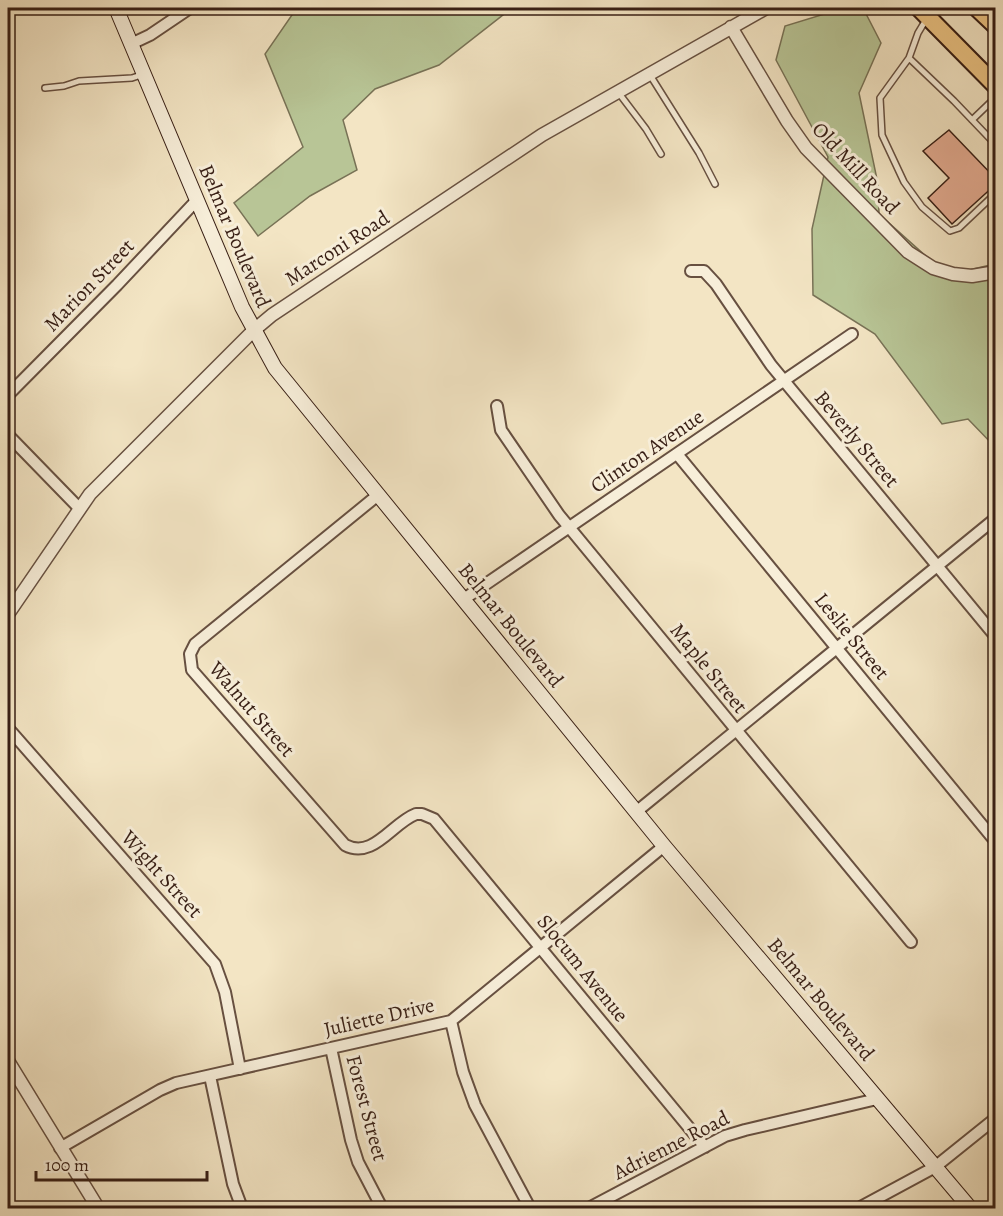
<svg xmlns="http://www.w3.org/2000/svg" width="1003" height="1216" viewBox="0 0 1003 1216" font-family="Alegreya,serif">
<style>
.green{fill:#b8c596;stroke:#787256;stroke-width:1.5}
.building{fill:#e4ac92;stroke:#381f15;stroke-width:1.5}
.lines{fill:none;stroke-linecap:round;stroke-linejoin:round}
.service-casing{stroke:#675041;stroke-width:8}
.minor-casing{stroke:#675041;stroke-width:14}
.tertiary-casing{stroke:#675041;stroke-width:15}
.secondary-casing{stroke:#381f15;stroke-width:16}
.trunk-casing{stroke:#381f15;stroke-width:20}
.service{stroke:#f7eed9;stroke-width:5}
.minor{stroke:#f7eed9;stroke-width:10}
.tertiary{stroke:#f7eed9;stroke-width:12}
.secondary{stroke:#f7eed9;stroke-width:14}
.trunk{stroke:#eac282;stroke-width:16}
.labels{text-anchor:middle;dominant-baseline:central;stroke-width:6;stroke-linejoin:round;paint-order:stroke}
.street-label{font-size:21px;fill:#381f15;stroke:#f7eed9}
</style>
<rect width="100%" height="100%" fill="#f3e5c4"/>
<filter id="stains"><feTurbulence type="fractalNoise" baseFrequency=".00333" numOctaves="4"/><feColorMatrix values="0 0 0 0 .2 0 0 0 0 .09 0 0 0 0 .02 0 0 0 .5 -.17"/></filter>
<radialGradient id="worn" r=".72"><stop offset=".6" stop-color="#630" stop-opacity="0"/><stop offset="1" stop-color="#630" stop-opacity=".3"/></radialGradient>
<path class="green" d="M287,8h225l-73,57 -64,24 -32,31 14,50 -47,26 -52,40 -24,-33 69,-56 -38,-93 27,-39z
M844,8h19l18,35 -22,50 19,91 1,30 68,61 48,-11v183l-27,-28 -26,5 -67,-90 -62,-39 -1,-66 16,-72 -52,-97 9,-34z"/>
<path class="building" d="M949,130l47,49v5l-44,40 -24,-26 21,-20 -26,-27z"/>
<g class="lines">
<defs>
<path id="service" d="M927,18l-9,15 -9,25 -29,40 2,37 22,47 18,25 28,24 9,-3 37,-35
M909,58l45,43 42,44
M650,75l49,78 16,31
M45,88l19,-2 15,-5 53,-3 12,-4
M618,92l28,37 15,25
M972,120l24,-23"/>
<path id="minor" d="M131,44l19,-9 40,-27
M691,271h13l12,13 55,81 225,272
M8,395l109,-110 80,-85
M497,406l4,24 58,85 352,427
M8,435l71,73
M677,454l319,388
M378,495l-183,149 -5,10 2,16 153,175c28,15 47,-22 71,-31h6l12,5 271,328
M464,599l388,-265
M8,728l207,236 10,28 15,77
M636,812l360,-294
M451,1021l12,51 12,33 55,103
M331,1048l20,92 7,22 24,46
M210,1076l23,108 9,24
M60,1148l100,-58 16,-7 275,-62 213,-175
M589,1208l136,-72 20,-6 132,-31
M859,1208l76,-41 61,-49"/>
<path id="tertiary" d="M731,27l56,94 19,27 102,104 25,16 20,6 19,2 24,-4
M8,614l82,-120 163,-163 19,-16 270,-180 224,-127
M8,1061l90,147"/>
<path id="secondary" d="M116,8l126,299 33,61 389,478 306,362"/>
<path id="trunk" d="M919,8l77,78
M977,8l19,18"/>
</defs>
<use href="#service" class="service-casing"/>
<use href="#minor" class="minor-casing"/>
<use href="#tertiary" class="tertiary-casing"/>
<use href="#secondary" class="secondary-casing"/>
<use href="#trunk" class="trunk-casing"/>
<use href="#service" class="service"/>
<use href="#minor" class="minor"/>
<use href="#tertiary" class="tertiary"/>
<use href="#secondary" class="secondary"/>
<use href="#trunk" class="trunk"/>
</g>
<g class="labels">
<g class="street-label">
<text transform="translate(856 168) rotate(47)">Old Mill Road</text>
<text transform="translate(235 236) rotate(67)">Belmar Boulevard</text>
<text transform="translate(337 248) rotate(-33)">Marconi Road</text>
<text transform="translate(89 285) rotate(-46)">Marion Street</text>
<text transform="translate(857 439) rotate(50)">Beverly Street</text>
<text transform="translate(647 451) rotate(-34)">Clinton Avenue</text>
<text transform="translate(511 625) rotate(51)">Belmar Boulevard</text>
<text transform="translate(852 636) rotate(51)">Leslie Street</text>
<text transform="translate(709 668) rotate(51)">Maple Street</text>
<text transform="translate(252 709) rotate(49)">Walnut Street</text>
<text transform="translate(162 874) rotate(48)">Wight Street</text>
<text transform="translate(583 968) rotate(51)">Slocum Avenue</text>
<text transform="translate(821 999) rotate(50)">Belmar Boulevard</text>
<text transform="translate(379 1017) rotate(-13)">Juliette Drive</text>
<text transform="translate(367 1108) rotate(75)">Forest Street</text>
<text transform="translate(671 1145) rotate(-27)">Adrienne Road</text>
</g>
</g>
<rect width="1003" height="1216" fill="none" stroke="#f3e5c4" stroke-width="30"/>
<rect x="9" y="9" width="985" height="1198" fill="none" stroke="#381f15" stroke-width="3"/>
<rect x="15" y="15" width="973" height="1186" fill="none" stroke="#381f15" stroke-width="1.5"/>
<path d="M36 1171v9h171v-9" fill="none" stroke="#381f15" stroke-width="3"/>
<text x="45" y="1171" font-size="18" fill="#381f15" stroke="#f7eed9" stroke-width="4.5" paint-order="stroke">100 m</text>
<rect width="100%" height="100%" filter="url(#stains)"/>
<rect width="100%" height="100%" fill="url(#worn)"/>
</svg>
